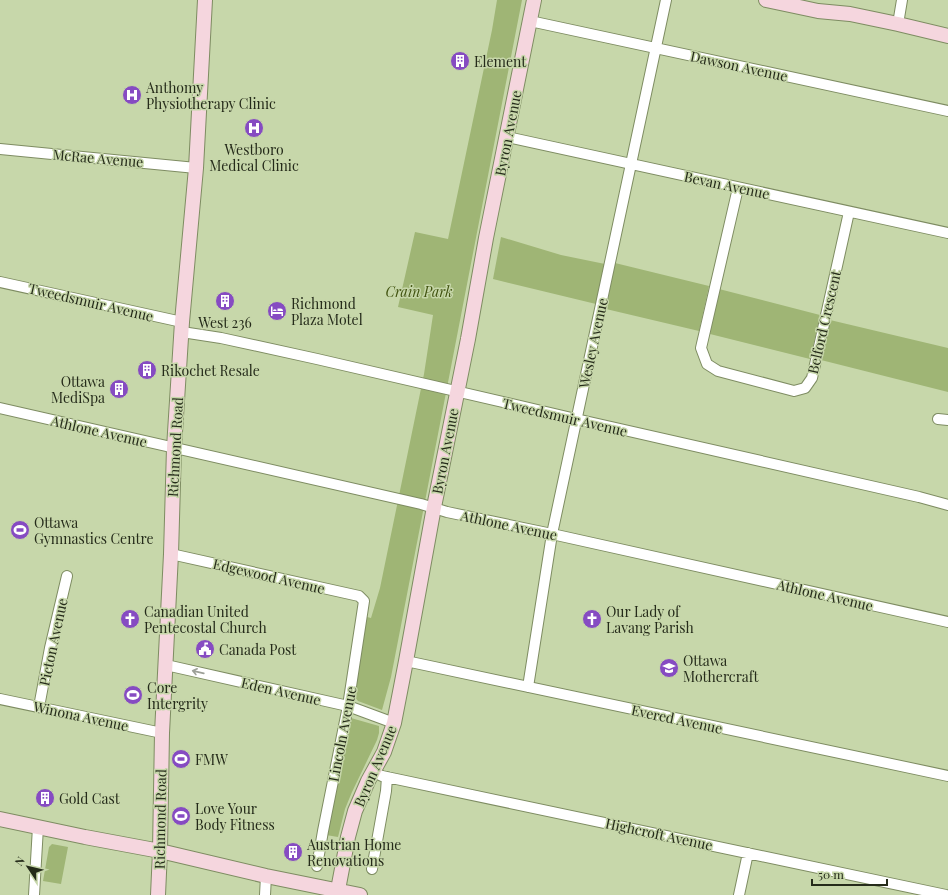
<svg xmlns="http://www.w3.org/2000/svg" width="948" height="895" viewBox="0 0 948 895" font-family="'Playfair Display',serif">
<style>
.green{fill:#9fb575}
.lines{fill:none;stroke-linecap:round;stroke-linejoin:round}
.street-casing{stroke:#7e8c62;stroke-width:12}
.secondary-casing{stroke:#7e8c62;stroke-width:16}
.street{stroke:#fff;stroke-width:10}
.secondary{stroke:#f5d6de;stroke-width:14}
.oneway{stroke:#9da098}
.labels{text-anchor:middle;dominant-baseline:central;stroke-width:3;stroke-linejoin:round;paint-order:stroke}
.poi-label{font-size:14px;fill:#252b1a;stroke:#c7d7aa;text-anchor:start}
.street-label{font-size:14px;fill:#252b1a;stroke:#c7d7aa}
.park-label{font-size:14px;font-style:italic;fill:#425411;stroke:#c7d7aa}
</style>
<rect width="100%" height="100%" fill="#c7d7aa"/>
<path class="green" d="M497,0h25l-131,677 -9,33 -24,-9 -3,-4 8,-81 8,2 9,-30 44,-214 4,-26 5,-33 -35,-8 17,-75 33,7 44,-209z
M501,237l60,18 44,9 -9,40 -103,-25z
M615,263l94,23 -10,45 -93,-22z
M719,289l101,26 -10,44 -100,-25z
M830,320l118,28v44l-127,-32z
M351,718l28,8v7l-2,7 -25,52 -7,17 -7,28 -12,-2z
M52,844l16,3 -7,37 -18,-3 6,-34z"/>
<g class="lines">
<defs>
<path id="street" d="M530,21l418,90
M898,24l4,-24
M507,137l441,96
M0,149l196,19
M738,188l-37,160 6,16 11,7 76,20 11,-3 7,-10 37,-166
M0,282l182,40
M182,332l39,6 96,21 259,60 343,78 29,8
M0,408l421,96 26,8 105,22 396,88
M938,419l10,1
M171,554l188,42 5,5 -16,105 -25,125 -6,35
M406,661l542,115
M166,665l182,41 46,17
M528,687l24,-153 114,-534
M0,699l162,34
M39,707l11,-59 17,-72
M373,772l9,4 564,119
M372,869l14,-78 1,-14
M34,895l4,-68
M265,895l1,-19
M739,895l9,-42"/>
<path id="secondary" d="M766,0l52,11 32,3 48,10 50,12
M0,819l85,18 75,14 106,25 94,19
M158,895l2,-44 2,-118 9,-179 3,-106 8,-126 14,-154 9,-168
M337,895l11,-58 7,-26 13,-30 16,-29 10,-29 12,-62 28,-154 34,-168 18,-101 48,-238"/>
</defs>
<use href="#street" class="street-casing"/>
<use href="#secondary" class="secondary-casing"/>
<use href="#street" class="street"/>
<use href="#secondary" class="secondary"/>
</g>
<defs><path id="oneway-shaft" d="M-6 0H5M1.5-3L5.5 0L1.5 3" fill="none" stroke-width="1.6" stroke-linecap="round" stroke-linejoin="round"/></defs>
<use class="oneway" href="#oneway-shaft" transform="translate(198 672) rotate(-167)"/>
<defs>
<symbol id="building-disc" viewBox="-11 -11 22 22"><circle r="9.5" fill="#864bc2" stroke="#c7d7aa"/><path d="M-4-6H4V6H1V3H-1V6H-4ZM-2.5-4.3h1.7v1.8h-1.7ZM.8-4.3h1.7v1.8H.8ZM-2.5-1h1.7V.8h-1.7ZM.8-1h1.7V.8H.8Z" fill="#fff"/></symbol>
<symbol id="hospital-disc" viewBox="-11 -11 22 22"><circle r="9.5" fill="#864bc2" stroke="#c7d7aa"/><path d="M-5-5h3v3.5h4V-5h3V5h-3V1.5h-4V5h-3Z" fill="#fff"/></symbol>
<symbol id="hotel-disc" viewBox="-11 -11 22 22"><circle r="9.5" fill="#864bc2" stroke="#c7d7aa"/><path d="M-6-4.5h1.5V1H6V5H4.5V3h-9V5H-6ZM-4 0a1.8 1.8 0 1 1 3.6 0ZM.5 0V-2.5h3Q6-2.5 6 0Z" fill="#fff"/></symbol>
<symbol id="stadium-disc" viewBox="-11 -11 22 22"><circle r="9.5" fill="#864bc2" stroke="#c7d7aa"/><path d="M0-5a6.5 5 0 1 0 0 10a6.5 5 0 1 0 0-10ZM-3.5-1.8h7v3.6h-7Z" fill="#fff"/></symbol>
<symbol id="church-disc" viewBox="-11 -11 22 22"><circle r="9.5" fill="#864bc2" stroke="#c7d7aa"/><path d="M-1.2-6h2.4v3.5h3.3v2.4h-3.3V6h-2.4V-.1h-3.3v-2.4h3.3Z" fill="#fff"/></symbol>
<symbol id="civic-disc" viewBox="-11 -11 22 22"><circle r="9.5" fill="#864bc2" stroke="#c7d7aa"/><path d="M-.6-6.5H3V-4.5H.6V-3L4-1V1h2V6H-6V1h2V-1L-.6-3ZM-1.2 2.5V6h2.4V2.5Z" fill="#fff"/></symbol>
<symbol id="school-disc" viewBox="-11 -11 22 22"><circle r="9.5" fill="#864bc2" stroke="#c7d7aa"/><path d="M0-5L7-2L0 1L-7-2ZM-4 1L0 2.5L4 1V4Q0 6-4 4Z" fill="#fff"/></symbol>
</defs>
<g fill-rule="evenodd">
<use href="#building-disc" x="449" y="50" width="22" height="22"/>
<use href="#hospital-disc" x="121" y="84" width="22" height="22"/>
<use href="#hospital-disc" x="243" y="117" width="22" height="22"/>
<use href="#building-disc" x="214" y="290" width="22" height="22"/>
<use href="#hotel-disc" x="266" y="300" width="22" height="22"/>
<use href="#building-disc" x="136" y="359" width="22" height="22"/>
<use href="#building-disc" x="108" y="378" width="22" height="22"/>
<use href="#stadium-disc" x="9" y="519" width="22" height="22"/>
<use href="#church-disc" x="119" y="608" width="22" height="22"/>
<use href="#church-disc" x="581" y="608" width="22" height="22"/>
<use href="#civic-disc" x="194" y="638" width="22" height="22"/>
<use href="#school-disc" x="658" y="657" width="22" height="22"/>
<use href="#stadium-disc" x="122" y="684" width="22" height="22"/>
<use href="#stadium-disc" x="170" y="748" width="22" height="22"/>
<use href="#building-disc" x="34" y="787" width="22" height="22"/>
<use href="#stadium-disc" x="170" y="805" width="22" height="22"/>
<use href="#building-disc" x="282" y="841" width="22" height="22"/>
</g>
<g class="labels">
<g class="poi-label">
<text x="474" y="61">Element</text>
<text x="146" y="87">Anthomy<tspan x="146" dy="16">Physiotherapy Clinic</tspan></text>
<text x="254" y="149" text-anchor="middle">Westboro<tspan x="254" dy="16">Medical Clinic</tspan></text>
<text x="291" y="303">Richmond<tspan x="291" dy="16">Plaza Motel</tspan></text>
<text x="225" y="322" text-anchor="middle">West 236</text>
<text x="161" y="370">Rikochet Resale</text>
<text x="105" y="381" text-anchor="end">Ottawa<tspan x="105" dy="16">MediSpa</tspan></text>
<text x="34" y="522">Ottawa<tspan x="34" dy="16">Gymnastics Centre</tspan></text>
<text x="144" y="611">Canadian United<tspan x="144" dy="16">Pentecostal Church</tspan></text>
<text x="606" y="611">Our Lady of<tspan x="606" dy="16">Lavang Parish</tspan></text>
<text x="219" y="649">Canada Post</text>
<text x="683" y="660">Ottawa<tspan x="683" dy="16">Mothercraft</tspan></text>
<text x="147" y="687">Core<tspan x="147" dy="16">Intergrity</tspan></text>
<text x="195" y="759">FMW</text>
<text x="59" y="798">Gold Cast</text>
<text x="195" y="808">Love Your<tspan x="195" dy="16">Body Fitness</tspan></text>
<text x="307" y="844">Austrian Home<tspan x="307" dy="16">Renovations</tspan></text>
</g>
<g class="street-label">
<text transform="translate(739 66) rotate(12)">Dawson Avenue</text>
<text transform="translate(508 133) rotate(-79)">Byron Avenue</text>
<text transform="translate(98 158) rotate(5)">McRae Avenue</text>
<text transform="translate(727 185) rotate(12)">Bevan Avenue</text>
<text transform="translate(91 302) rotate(13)">Tweedsmuir Avenue</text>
<text transform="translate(824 322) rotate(-77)">Belford Crescent</text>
<text transform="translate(593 343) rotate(-78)">Wesley Avenue</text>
<text transform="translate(565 417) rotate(13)">Tweedsmuir Avenue</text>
<text transform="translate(99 431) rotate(13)">Athlone Avenue</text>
<text transform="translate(175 447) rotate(-87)">Richmond Road</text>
<text transform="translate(445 451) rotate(-79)">Byron Avenue</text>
<text transform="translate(509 525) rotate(12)">Athlone Avenue</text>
<text transform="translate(269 576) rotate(13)">Edgewood Avenue</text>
<text transform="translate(825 595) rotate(13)">Athlone Avenue</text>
<text transform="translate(53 642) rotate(-78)">Picton Avenue</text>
<text transform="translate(281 691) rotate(13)">Eden Avenue</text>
<text transform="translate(81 716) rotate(12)">Winona Avenue</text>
<text transform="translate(677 719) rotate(12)">Evered Avenue</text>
<text transform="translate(342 734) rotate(-79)">Lincoln Avenue</text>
<text transform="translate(375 766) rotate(-67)">Byron Avenue</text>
<text transform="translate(160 819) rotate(-89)">Richmond Road</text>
<text transform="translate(659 834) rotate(12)">Highcroft Avenue</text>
</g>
<g class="park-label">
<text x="419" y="291">Crain Park</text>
</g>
</g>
<g transform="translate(28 867) rotate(305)" stroke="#c7d7aa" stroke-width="3" paint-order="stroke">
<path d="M0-3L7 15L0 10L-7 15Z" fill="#252b1a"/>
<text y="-6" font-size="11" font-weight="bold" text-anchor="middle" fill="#252b1a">N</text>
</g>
<path d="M812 879v6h75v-6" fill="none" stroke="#252b1a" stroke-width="2"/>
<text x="818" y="879" font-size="12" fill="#252b1a" stroke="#c7d7aa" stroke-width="3" paint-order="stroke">50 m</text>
</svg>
